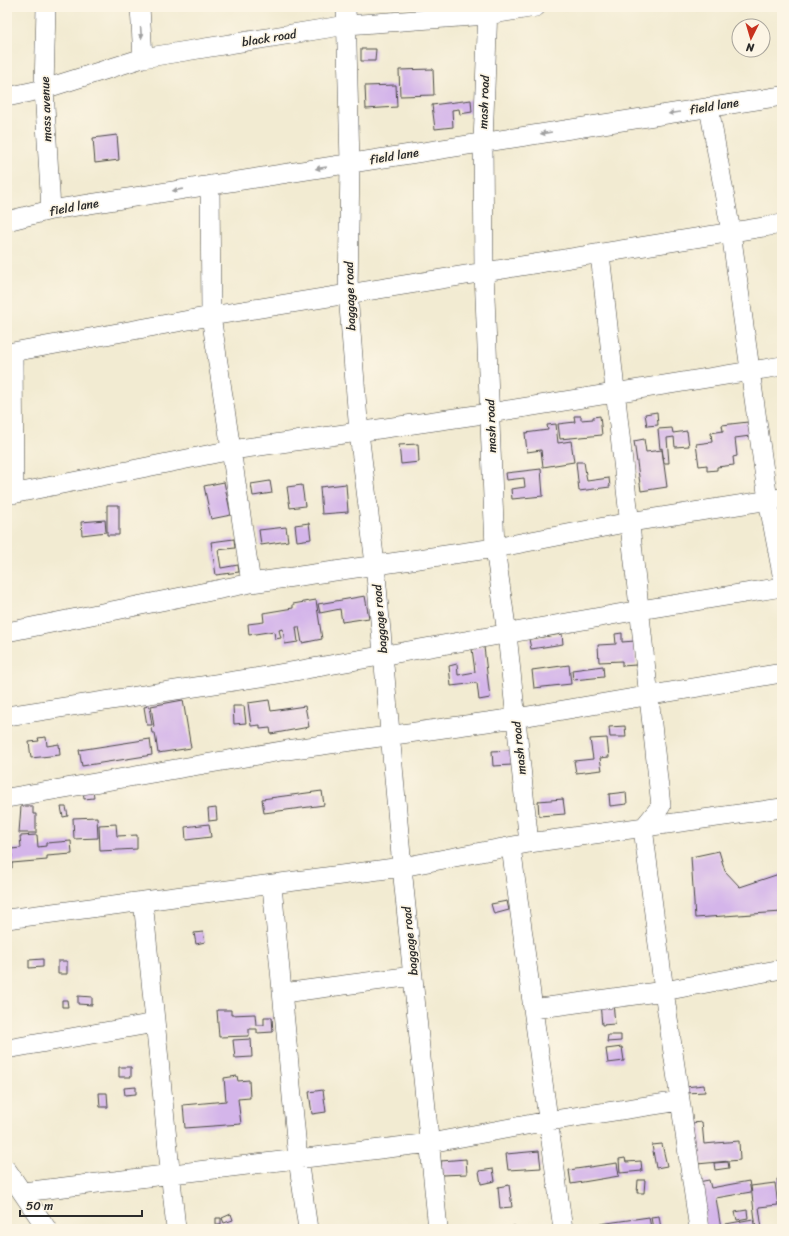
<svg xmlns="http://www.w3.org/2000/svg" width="789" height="1236" viewBox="0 0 789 1236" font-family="Sriracha,sans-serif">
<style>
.building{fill:#d4b5ea}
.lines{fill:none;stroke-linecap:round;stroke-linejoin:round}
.street-casing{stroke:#494844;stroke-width:20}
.street{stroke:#fff;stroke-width:19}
.oneway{fill:#a0a0a0}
.labels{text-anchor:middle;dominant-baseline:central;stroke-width:3.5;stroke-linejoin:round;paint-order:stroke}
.street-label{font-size:12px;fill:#2b2b2b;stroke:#fcf5e5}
</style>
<rect width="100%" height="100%" fill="#fcf5e5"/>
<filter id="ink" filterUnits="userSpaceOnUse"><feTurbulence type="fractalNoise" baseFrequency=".025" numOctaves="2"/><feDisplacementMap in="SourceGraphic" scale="8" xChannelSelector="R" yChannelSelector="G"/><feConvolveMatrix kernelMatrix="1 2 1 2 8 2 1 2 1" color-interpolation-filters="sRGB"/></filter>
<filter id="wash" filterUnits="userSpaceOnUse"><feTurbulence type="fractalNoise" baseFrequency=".012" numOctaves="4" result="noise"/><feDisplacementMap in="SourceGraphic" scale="16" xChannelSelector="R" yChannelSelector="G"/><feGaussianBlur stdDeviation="0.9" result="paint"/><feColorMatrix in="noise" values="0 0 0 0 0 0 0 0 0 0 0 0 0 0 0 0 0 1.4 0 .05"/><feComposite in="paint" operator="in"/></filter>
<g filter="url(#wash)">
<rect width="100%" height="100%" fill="#f2ebd2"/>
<g id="blocks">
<path class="building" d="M361,49h15l-1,12h-14z
M433,69l1,26 -34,1 -1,-26z
M396,85l1,22 -31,2 -1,-23z
M471,100l1,12 -12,2 -1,-5 -7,1 1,17 -18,2 -3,-24z
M117,135l2,25 -24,3 -2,-25z
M657,412l1,13 -11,1 -2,-12z
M574,416h7v4l12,-1v-2l7,-1 2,19 -42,4 -2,-15 17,-2z
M748,422l2,14 -15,2 2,18 -4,1 1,8 -17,2v3l-10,1v-6l-8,1 -3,-22 16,-2 -1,-9 12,-2 -1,-6z
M556,424l2,19 13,-2 3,21 -31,5 -2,-17 -14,2 -2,-19 23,-3 -1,-5z
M672,428l1,5 14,-2 2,15 -14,1 -1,-10 -7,1 2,25h-5l-2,-15 -2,1 -2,-20z
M644,439l2,13 16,-2 5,37 -26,4 -7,-50z
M418,444l1,18 -18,2 -2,-19z
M576,462h8l3,19 22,-3 1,9 -31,4z
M541,469l2,27 -31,3 -1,-10 14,-2 -1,-9 -17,2 -1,-7z
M270,481l2,12 -19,3 -2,-12z
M224,482l7,33 -20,4 -7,-33z
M346,484l2,28 -26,2 -2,-27z
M302,485l3,21 -15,2 -3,-21z
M107,505h12v30h-12z
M105,520l1,12 -24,3 -1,-13z
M309,523l2,16 -14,2 -2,-16z
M286,527l2,14 -27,4 -2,-15z
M234,539l1,9 -17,2 3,18 17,-3 1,7 -23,3 -5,-33z
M365,596l4,22 -27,4 -2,-13 -20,4 -2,-9z
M316,600l6,39 -20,4 -3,-16h-3l2,15 -13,2 -2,-15 -4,1 2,8 -6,1 -1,-8 -25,4 -1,-11 16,-2 -1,-9 30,-5v-4z
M622,633v9l13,-1 1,24 -14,1v-5l-23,1 -1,-17 18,-1 -1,-10z
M562,634l1,10 -32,5 -2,-10z
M484,647l6,51 -11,2 -2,-17 -26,3 -2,-20 8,-2 1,11 17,-3 -3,-23z
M569,665l2,19 -37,4 -2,-18z
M603,666l1,11 -31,3 -1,-10z
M183,700l8,48 -33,5 -3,-20h-3l-1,-5 3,-1 -3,-21z
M269,700l2,11 34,-5 4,21 -38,7 -1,-6 -10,1v-4l-9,1 -3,-23z
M149,706l3,19h-5l-3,-18z
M233,706h11l2,17 -12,1z
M625,726l1,11h-16l-1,-10z
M46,737l1,9 12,-2 1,11 -29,3 -2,-16 10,-1 -1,-3z
M607,738l2,19 -9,1 2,12 -26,3 -2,-12 19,-2 -3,-20z
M150,739l2,16 -70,11 -3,-16z
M511,750l1,15 -19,1 -1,-15z
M93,789l1,9 -10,1 -1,-9z
M322,791l2,14 -60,8 -2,-14z
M626,792l1,12 -17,2 -1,-12z
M563,799l2,15 -26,2 -1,-15z
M21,806h12v8h3v19h-17z
M61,807h5l2,9 -5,1z
M216,808l1,12 -8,1 -1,-12z
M97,817l1,21 -24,1 -1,-21z
M116,824l1,12 20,-1v14l-37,2 -1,-26z
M209,824l2,13 -25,3 -1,-13z
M37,835l1,12 8,-1v-3l25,-2 1,13 -25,2v4l-35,3v5h-5v-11h5l-1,-8 10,-1 -1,-12z
M719,851l6,20 15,16 42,-14v39l-87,6 -4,-61z
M507,901l2,9 -15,4 -3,-10z
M203,932l2,10 -9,2 -2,-11z
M43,959v8l-14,1v-8z
M58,961h9v13h-9z
M78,996l14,1v8l-14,-1z
M62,1000h5l1,7h-6z
M613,1002l2,22 -13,1 -2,-22z
M217,1010h14v5l24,-1 1,11h8v-8h8l1,15 -16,1v-4h-8v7l-30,1z
M608,1035h13v6l-14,1z
M251,1039l1,18 -17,1 -2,-18z
M622,1047l2,14 -16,2 -2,-14z
M119,1067h12v10h-12z
M237,1076l1,5 11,-1 1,18 -12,1 3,25 -56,4 -2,-23 43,-4 -2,-23z
M704,1085l1,7 -19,1 -1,-6z
M136,1087v7l-11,1 -1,-7z
M323,1090l3,22 -14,2 -3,-22z
M99,1093h8l1,14h-8z
M702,1122l2,22 35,-3 1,19 -43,4 -4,-41z
M662,1144l5,22 -11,2 -4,-23z
M539,1151l2,17 -33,2 -2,-16z
M625,1158l1,4 15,-1 1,10 -22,2 -1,-14z
M466,1159l1,15 -25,1 -1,-14z
M728,1162l1,6 -14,2 -1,-7z
M617,1163l2,13 -48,8 -2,-14z
M493,1169l2,12 -14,3 -2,-13z
M782,1178v22h-2l-3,-21z
M638,1180h7l-1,13h-7z
M709,1180l2,8 38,-7 2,11 -35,6 5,31h-15l-8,-47z
M775,1183l3,22 -19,2 3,22h-6l-5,-43z
M509,1185l3,22 -12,1 -2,-21z
M747,1210l1,8 -11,2 -2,-8z
M231,1214l2,6 -9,3 -2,-5z
M659,1216l2,13h-8l-2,-12z
M649,1217l2,11 -50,1 -1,-5z
M216,1218h5v6h-5z
M753,1219l2,10h-28l-1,-5z
M515,1226v3h-13v-1z"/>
</g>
</g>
<g filter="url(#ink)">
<use href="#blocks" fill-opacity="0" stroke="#494844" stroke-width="1"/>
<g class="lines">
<defs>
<path id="street" d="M46,7l-2,82 7,121
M140,7l3,51
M346,7l4,156 -2,131 11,139 16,131 27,303 36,362
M488,7l-5,136 1,129 11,276 12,86 22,209
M7,97l37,-8 99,-31 204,-33 140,-10 49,-8
M709,107l22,125 37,268 14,74
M210,185l1,131 40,267
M7,221l44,-11 731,-114
M600,254l61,552 -18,22 21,163 35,238
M13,352l1,142
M7,353l204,-37 571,-92
M7,495l225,-45 258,-37 292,-47
M7,632l244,-49 244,-35 135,-26 152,-24
M7,716l260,-40 373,-66 142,-23
M7,798l280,-48 229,-32 266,-45
M511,847l52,382
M272,886l26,273 10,70
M143,901l33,328
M7,919l395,-52 127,-24 253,-35
M283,993l130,-17
M533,1009l131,-18 118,-22
M7,1049l148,-26
M7,1170l40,59
M23,1192l407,-49 118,-22 132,-20"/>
</defs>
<use href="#street" class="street-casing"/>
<use href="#street" class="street"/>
</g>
<defs><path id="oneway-solid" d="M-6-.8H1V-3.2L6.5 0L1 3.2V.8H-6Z"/></defs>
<g class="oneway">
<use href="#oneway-solid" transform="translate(141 33) rotate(86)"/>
<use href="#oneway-solid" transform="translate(674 113) rotate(171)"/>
<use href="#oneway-solid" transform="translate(546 133) rotate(171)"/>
<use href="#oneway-solid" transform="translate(321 168) rotate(171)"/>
<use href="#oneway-solid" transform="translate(178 190) rotate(171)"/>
</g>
</g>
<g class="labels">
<g class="street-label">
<text transform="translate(269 38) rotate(-9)">black road</text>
<text transform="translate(484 102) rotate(-88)">mash road</text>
<text transform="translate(714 106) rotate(-9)">field lane</text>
<text transform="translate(46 109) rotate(-92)">mass avenue</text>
<text transform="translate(394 156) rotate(-9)">field lane</text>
<text transform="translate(74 207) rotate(-10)">field lane</text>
<text transform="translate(350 296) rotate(-92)">baggage road</text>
<text transform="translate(491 426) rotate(-92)">mash road</text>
<text transform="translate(380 619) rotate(-95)">baggage road</text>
<text transform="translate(519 748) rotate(-96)">mash road</text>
<text transform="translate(410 941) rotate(-96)">baggage road</text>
</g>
</g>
<rect width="789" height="1236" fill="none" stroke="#fcf5e5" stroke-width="24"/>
<g transform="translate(751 38) rotate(185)"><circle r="19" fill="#fcf5e5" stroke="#a8a49b"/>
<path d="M0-3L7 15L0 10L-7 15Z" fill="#c8321e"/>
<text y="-6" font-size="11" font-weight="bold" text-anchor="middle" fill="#2b2b2b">N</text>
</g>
<path d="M20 1210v6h122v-6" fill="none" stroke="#2b2b2b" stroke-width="2"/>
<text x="26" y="1210" font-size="12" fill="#2b2b2b" stroke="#fcf5e5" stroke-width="3" paint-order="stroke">50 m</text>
</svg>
